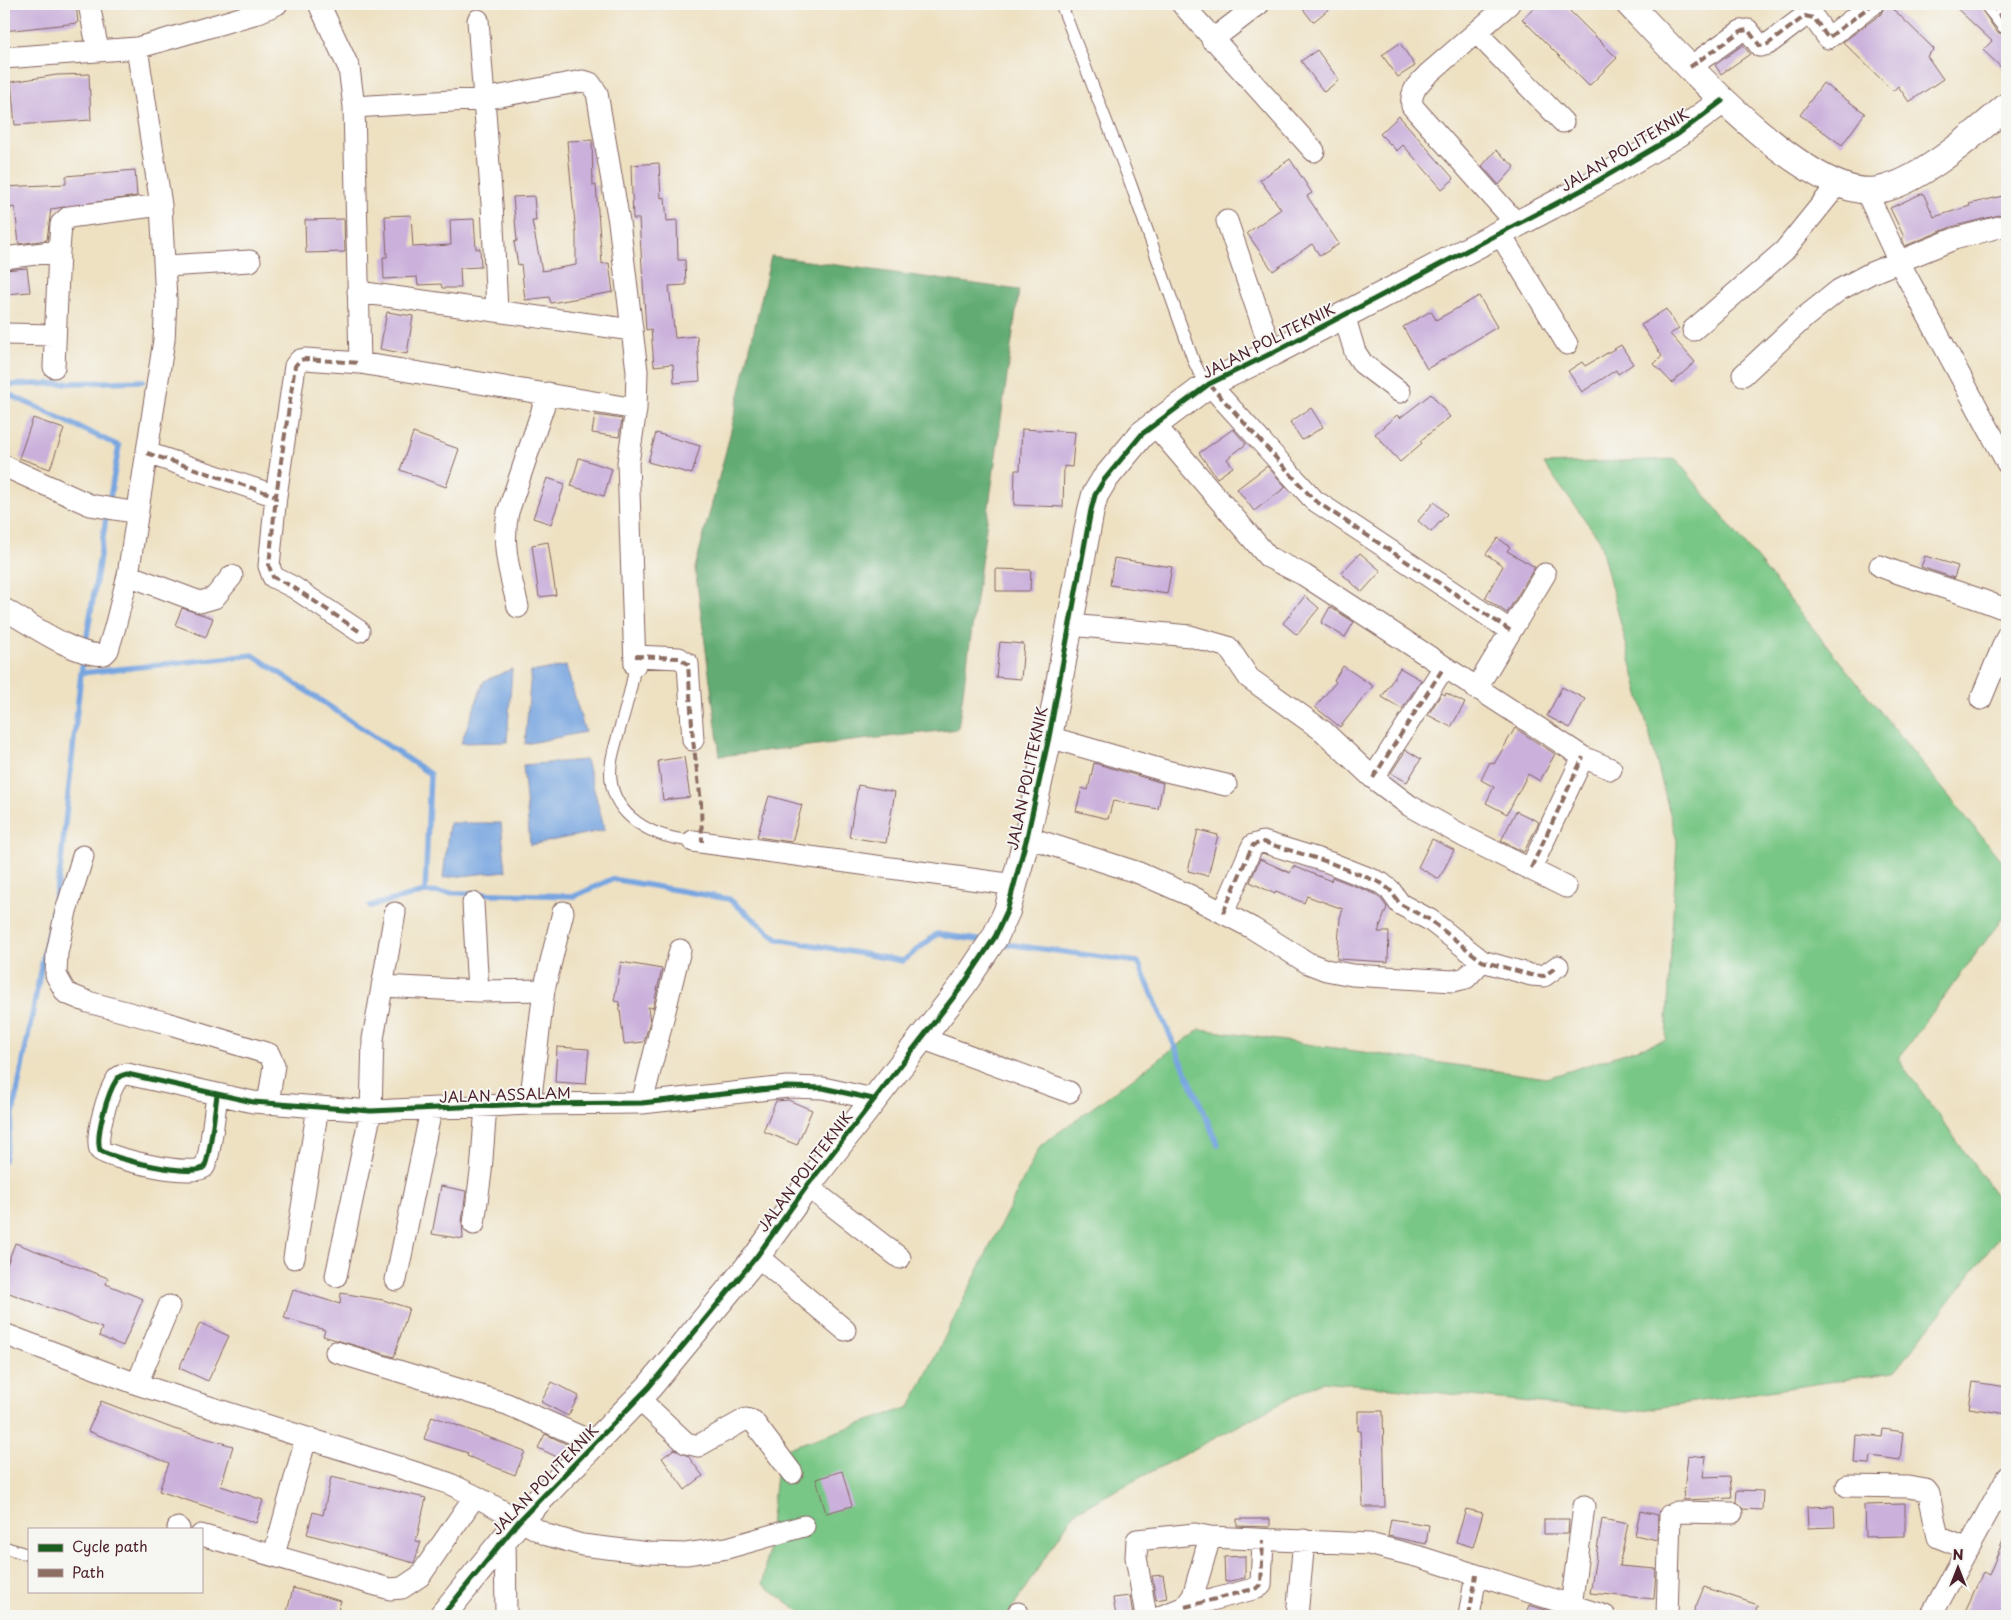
<svg xmlns="http://www.w3.org/2000/svg" width="2011" height="1620" viewBox="0 0 2011 1620" font-family="'Playpen Sans',sans-serif">
<style>
.green{fill:#79c786;stroke:#627358}
.forest{fill:#62ac73;stroke:#56664f}
.water{fill:#77a5e0;stroke:#606286}
.lines{fill:none;stroke-linecap:round;stroke-linejoin:round}
.stream{stroke:#77a5e0;stroke-width:5.5}
.building{fill:#cab0db}
.service-casing{stroke:#836360;stroke-width:13}
.minor-casing{stroke:#836360;stroke-width:23}
.tertiary-casing{stroke:#836360;stroke-width:28}
.service{stroke:#fff;stroke-width:11}
.minor{stroke:#fff;stroke-width:21}
.tertiary{stroke:#fff;stroke-width:26}
.quiet{stroke:#8d6e63;stroke-width:4;stroke-dasharray:8 4;stroke-linecap:butt}
.cycleway-casing{stroke:#f6f6f2;stroke-width:8}
.cycleway{stroke:#1b5e20;stroke-width:5}
.labels{text-anchor:middle;dominant-baseline:central;stroke-width:4;stroke-linejoin:round;paint-order:stroke}
.street-label{font-size:15px;fill:#4a1f2b;stroke:#f6f6f2}
</style>
<rect width="100%" height="100%" fill="#f6f6f2"/>
<filter id="ink" filterUnits="userSpaceOnUse"><feTurbulence type="fractalNoise" baseFrequency=".02" numOctaves="2"/><feDisplacementMap in="SourceGraphic" scale="10" xChannelSelector="R" yChannelSelector="G"/><feConvolveMatrix kernelMatrix="1 2 1 2 8 2 1 2 1" color-interpolation-filters="sRGB"/></filter>
<filter id="wash" filterUnits="userSpaceOnUse"><feTurbulence type="fractalNoise" baseFrequency=".0096" numOctaves="4" result="noise"/><feDisplacementMap in="SourceGraphic" scale="20" xChannelSelector="R" yChannelSelector="G"/><feGaussianBlur stdDeviation="1.12" result="paint"/><feColorMatrix in="noise" values="0 0 0 0 0 0 0 0 0 0 0 0 0 0 0 0 0 1.4 0 .05"/><feComposite in="paint" operator="in"/></filter>
<g filter="url(#wash)">
<rect width="100%" height="100%" fill="#eee1c2"/>
<path class="green" d="M1676,459l331,409v44l-109,147 109,152v16l-112,145 -267,40 -305,-31 -248,131 -68,104h-201l-43,-32 16,-133 131,-44 130,-261 160,-117 347,49 119,-38 11,-199 -78,-302 -55,-75z"/>
<path class="forest" d="M771,256l248,34 -61,439 -238,27 -25,-188 33,-125z"/>
<path class="water" d="M566,666l19,66 -60,12 6,-72z
M512,669l-5,73 -46,1 23,-62z
M586,760l19,70 -75,15 -7,-80z
M449,823h52l5,48 -63,7z"/>
<g class="lines">
<path class="stream" d="M4,385l139,-4
M4,392l115,54 -10,57
M81,673l172,-18 177,119 -5,118
M370,906l55,-14 150,4 37,-17 117,20 49,40 125,22 34,-27 48,7
M999,943l139,19 80,183
M4,1160l56,-289 21,-198 26,-161"/>
</g>
<g id="blocks">
<path class="building" d="M4,4h72l2,19 -74,8z
M1299,4h36l-22,18z
M1539,4h24l54,54 -28,28 -67,-67z
M1885,4h3l46,45 -7,7 16,23 -34,23 -11,-16 -5,5 -50,-49 38,-28z
M1952,4h26l19,28 10,4v37l-24,-23 9,-9z
M1400,43l15,23 -17,11 -16,-22z
M1743,45l7,9 -29,20 -6,-9z
M1317,50l22,30 -15,12 -23,-31z
M89,74l2,46 -76,5 -4,-43 46,-7z
M1823,83l42,30 -23,32 -42,-30z
M1399,116l55,63 -12,10 -39,-44 -6,6 -17,-17z
M592,140l1,46 3,-1 6,79 7,-1 4,29 -62,11 -2,-6 -24,3 -4,-36 -3,1 -4,-23 3,-1 -4,-44 21,-1 2,25h-4l10,50 34,-6v-31l-9,-93z
M1496,150l19,17 -16,18 -17,-19z
M1290,159l22,34 -5,3 32,48 -19,12 -8,-12 -39,27 -26,-38 34,-24 -21,-29z
M659,163l2,35 4,-1 2,24 10,-1 1,40h7l1,25 -17,1 6,52 22,-2 3,45 -26,2 -1,-19 -19,2 -3,-37 -5,1 -7,-111h-6l-2,-54z
M135,170l2,26 -86,13 -4,31 -28,4 -4,-37 -11,2v-22l62,-3v-8z
M1923,193l11,24 36,-11 -1,-2 38,-9v18l-56,14 -46,19 -3,-8 2,-1 -14,-29z
M411,215l2,32 38,-2 -1,-25 24,-1 2,30 4,-1 1,19 -21,1 1,20h-19l-1,-4 -23,1 -1,-8 -33,2 -1,-22h4l-2,-41z
M344,219l1,33 -39,1 -1,-33z
M27,268l3,24 -24,2 -2,-24z
M1479,296l18,31 -70,42 -24,-42 28,-16 5,9z
M1666,309l13,20 -9,5 25,28 -23,21 -18,-19 8,-8 -21,-31z
M387,312l26,4 -6,38 -27,-5z
M1621,345l12,19 -15,10 -2,-4 -34,22 -14,-21 14,-9 3,4z
M1431,394l19,23 -30,24 2,2 -22,19 -25,-28 22,-19 3,3z
M1311,408l12,19 -21,13 -12,-18z
M595,415l27,4 -3,18 -27,-4z
M33,418l31,11 -14,40 -31,-11z
M1022,429l53,3 -3,35 -8,-1 -1,41 -49,-2 1,-35h5z
M1233,429l13,15 -19,15 6,8 -16,11 -18,-25z
M413,433l46,16 -13,38 -46,-17z
M656,433l44,13 -8,28 -44,-12z
M579,458l33,11 -8,27 -33,-10z
M1267,466l19,21 -32,24 -17,-22z
M547,478l18,6 -14,40 -18,-6z
M1434,502l13,12 -16,18 -13,-11z
M1498,538l12,9 -3,4 28,16 -28,46 -22,-15 18,-32 -17,-12z
M548,542l8,53 -17,2 -7,-52z
M1360,553l21,18 -19,21 -21,-19z
M1925,556l33,10 -4,12 -33,-11z
M1114,558l58,9 -5,27 -57,-9z
M996,569l35,1 -1,21h-34z
M1305,596l14,12 -22,27 -14,-12z
M1330,607l24,15 -9,15 -24,-14z
M182,608l31,10 -7,19 -31,-12z
M1000,642l24,2 -3,35 -25,-2z
M1343,666l30,20 -33,41 -25,-20 21,-25 -2,-2z
M1400,668l21,12 -19,29 -20,-12z
M1562,687l23,12 -15,29 -23,-12z
M1442,693l3,2 1,-2 19,10 -14,24 -23,-12z
M1515,728l40,26 -15,27 -12,-7 -21,40 -21,-11 8,-16 -13,-7 9,-18 4,2z
M1406,750l15,9 -14,23 -16,-9z
M684,757l6,40 -27,3 -5,-39z
M1094,763l69,20 -5,26 -45,-8 -5,18 -32,-8 6,-23 6,2z
M858,785l37,7 -9,51 -37,-6z
M769,796l33,9 -10,37 -35,-5z
M1516,811l23,11 -15,30 -23,-11z
M1198,830l20,5 -10,41 -20,-5z
M1432,839l22,11 -15,29 -21,-12z
M1260,859l30,14 3,-7 38,15 1,-4 43,17 6,5 6,8 -9,25h11l-1,30 -51,-3 3,-41 3,-9 -36,-13 -3,7 -28,-12 -1,3 -25,-12z
M621,962l41,7 -9,39 -5,-1 2,14 -6,21 -20,2 -5,-42 -5,-1z
M557,1047l32,2 -3,35 -31,-2z
M788,1100l24,10 -15,35 -34,-14 13,-30z
M441,1186l25,5 -4,31 1,17 -31,-5z
M15,1243l93,35 -2,6 37,15 -20,47 -24,-10 3,-8 -98,-37v-18z
M293,1290l47,14 1,-11 42,7 26,8 -15,49 -71,-21 2,-6 -41,-12z
M200,1323l29,13 -21,45 -29,-13z
M552,1382l27,14 -11,20 -27,-14z
M1973,1382l34,5v27l-38,-6z
M101,1401l73,28 59,17 -12,40 42,14 -7,23 -97,-32 10,-28 -81,-32z
M1358,1411h25l2,96h-22l-2,-76h-3z
M432,1416l93,35 -10,24 -48,-19 1,-3 -44,-14z
M1883,1429l20,3 -3,28 -29,-4 -1,8 -16,-1 2,-28 26,2z
M545,1434l26,12 -12,12 -21,-10z
M674,1449l14,7 15,20 -18,14 -23,-32z
M1688,1455l18,2 -3,20 27,-1 2,22 -49,2z
M842,1471l10,35 -26,7 -10,-34z
M331,1477l95,21 -10,43 5,1 -7,21 -107,-29 6,-22 10,3z
M1737,1490l26,1 -1,19 -19,-1 -7,-7z
M1905,1504v32l-40,1 -1,-32z
M1834,1506l1,21 -27,1 -1,-21z
M1466,1509l17,4 -10,34 -17,-5z
M1640,1511l18,4 -1,25 -22,-5z
M1237,1519h33v8l-33,-1z
M1391,1519l38,6 -3,19 -38,-8z
M1544,1519h25l-1,15h-24z
M1602,1519l26,5 -9,42 37,3 -2,30 -64,-6z
M2007,1531v72l-6,13h-38l20,-44 6,3z
M1245,1556v22l-20,4 -1,-25z
M1163,1575l4,23 -11,2 -4,-24z
M1704,1587l54,18 -5,11h-61z
M293,1588l48,13 -5,15h-50z
M1130,1596l3,20h-17l-3,-18z
M1529,1605l33,10 1,1h-38z"/>
</g>
</g>
<g filter="url(#ink)">
<use href="#blocks" fill-opacity="0" stroke="#836360" stroke-width="1"/>
<g class="lines">
<defs>
<path id="service" d="M1061,4l69,178 64,180 7,14 8,8
M635,665c-4,32 -16,62 -23,93 -10,53 35,79 81,83
M4,1547l25,8"/>
<path id="minor" d="M89,4l9,47
M319,4l30,64 5,39 6,256 276,46
M1182,4l132,147
M1509,4l-81,70c-10,10 -18,17 -16,32l105,118
M1991,4l16,20
M478,20l14,184 5,107
M1477,33l86,89
M1212,40l47,-36
M4,58l133,-10 117,-34 23,-10
M1690,67l51,-36 7,-1 12,16 8,-2 37,-28 9,2 14,20 45,-34
M354,107l130,-8 98,-18 8,2 7,10 22,129 18,149 -1,38 -8,54 7,202
M1866,191l33,71 108,201
M1227,221l45,132
M1500,234l67,110
M4,258l55,-7 2,-27 8,-7 92,-12
M166,266l84,-5
M358,292l274,38
M1344,315l11,37 8,12 37,28
M1693,330l91,-79 54,-67
M4,334l51,1
M54,367l5,-116
M1743,375l62,-58 34,-27 32,-17 83,-34 53,-14
M1209,384l105,116 197,131
M1154,424l114,133 36,18 279,182 28,12
M147,453l129,43
M4,466l86,39 48,8
M1880,566c42,17 86,26 127,44
M128,575l72,27 14,-4 18,-22
M518,607c-8,-34 -17,-60 -10,-95l40,-119
M4,609c23,13 75,50 100,45l4,-4 7,-23 13,-52 36,-235 2,-40 -5,-95 -24,-157
M1070,625l120,11 38,11 21,31 74,53 50,47 37,28 55,31 101,50
M359,631l-66,-44 -20,-10 -4,-11 7,-70 19,-130 5,-6 5,-1 55,4
M635,656l44,2 9,6 5,76
M1476,689l69,-115
M1981,699l26,-63
M1049,737l117,34 60,14
M1373,778l71,-111
M1027,837l112,36 50,22 63,33 56,35 18,7 26,5 101,6 13,-3 16,-17
M693,841l322,44
M83,856l-17,55 -9,42 -1,22 10,18 22,9 79,21 102,31 5,11 -6,39
M1531,868l52,-111
M473,903l5,88
M1223,913l27,-62 3,-6 10,-3 65,20 53,21 9,7 10,14 30,16 52,41 49,14 13,1 14,-10
M382,986l96,5 66,-1
M921,1038l148,54
M217,1095c-2,13 -7,65 -13,72 -9,11 -93,-8 -104,-17 -5,-15 8,-58 17,-71 3,-4 6,-4 10,-5l126,28 118,9 159,-7 112,-1 145,-16 36,1 50,11
M642,1103l38,-153
M530,1104l14,-114 19,-78
M807,1186l93,72
M474,1224l7,-52 5,-66
M757,1256l88,74
M294,1258l24,-151
M336,1276l35,-165 2,-72 22,-126
M396,1280l35,-170
M4,1334l133,50 311,99 27,13 72,39 35,10 67,8 37,1 41,-6 77,-22
M336,1352l171,52 88,39
M137,1384l32,-78
M638,1398l48,45 12,3 48,-27 7,2 39,52
M1847,1486l61,1 18,3 3,4 9,43 30,12
M178,1528l1,1
M201,1535l189,54 12,-1 18,-12 55,-80
M505,1538l1,78
M274,1555l32,-117
M1185,1607l72,-19 4,-3 2,-45
M1571,1607l13,-101
M1018,1613v3
M1146,1616l-10,-59 1,-17 58,-6 15,3
M1162,1616l23,-9 8,-11 17,-59 159,7 51,13 185,59
M1297,1616l7,-76
M1469,1616l7,-41
M1667,1616l3,-101 7,-3 55,1
M1931,1616l76,-139"/>
<path id="tertiary" d="M1629,4c46,48 180,199 249,186 42,-7 97,-57 129,-84
M442,1616l77,-95 130,-134 48,-58 60,-73 50,-70 156,-201 32,-48 12,-26 20,-74 22,-100 42,-227 4,-15 9,-15 38,-46 67,-50 63,-31 310,-163 96,-56 44,-33"/>
</defs>
<use href="#service" class="service-casing"/>
<use href="#minor" class="minor-casing"/>
<use href="#tertiary" class="tertiary-casing"/>
<use href="#service" class="service"/>
<use href="#minor" class="minor"/>
<use href="#tertiary" class="tertiary"/>
<path class="quiet" d="M1991,4l16,20
M1690,67l51,-36 7,-1 12,16 8,-2 37,-28 9,2 14,20 45,-34
M1209,384l105,116 197,131
M147,453l129,43
M359,631l-66,-44 -20,-10 -4,-11 7,-70 19,-130 5,-6 5,-1 55,4
M635,656l44,2 9,6 5,76 8,62 1,40
M1373,778l71,-111
M1531,868l52,-111
M1223,913l27,-62 3,-6 10,-3 65,20 53,21 9,7 10,14 30,16 52,41 49,14 13,1 14,-10
M1185,1607l72,-19 4,-3 2,-45
M1469,1616l7,-41"/>
<defs>
<path id="cycleway" d="M217,1095c-2,13 -7,65 -13,72 -9,11 -93,-8 -104,-17 -5,-15 8,-58 17,-71 3,-4 6,-4 10,-5l126,28 118,9 159,-7 112,-1 145,-16 36,1 50,11
M442,1616l77,-95 130,-134 48,-58 60,-73 50,-70 156,-201 32,-48 12,-26 20,-74 22,-100 42,-227 4,-15 9,-15 38,-46 67,-50 63,-31 310,-163 96,-56 44,-33"/>
</defs>
<use href="#cycleway" class="cycleway-casing"/>
<use href="#cycleway" class="cycleway"/>
</g>
</g>
<g class="labels">
<g class="street-label">
<text transform="translate(1624 149) rotate(-31)">JALAN POLITEKNIK</text>
<text transform="translate(1268 340) rotate(-27)">JALAN POLITEKNIK</text>
<text transform="translate(1026 778) rotate(-78)">JALAN POLITEKNIK</text>
<text transform="translate(505 1094) rotate(-2)">JALAN ASSALAM</text>
<text transform="translate(804 1171) rotate(-53)">JALAN POLITEKNIK</text>
<text transform="translate(544 1479) rotate(-46)">JALAN POLITEKNIK</text>
</g>
</g>
<rect width="2011" height="1620" fill="none" stroke="#f6f6f2" stroke-width="20"/>
<rect x="28" y="1528" width="175" height="65" fill="#f6f6f2" stroke="#b1a0a2"/>
<rect x="38" y="1544" width="25" height="8" fill="#1b5e20" stroke="#b1a0a2"/>
<text x="72" y="1552" font-size="15" fill="#4a1f2b">Cycle path</text>
<rect x="38" y="1569" width="25" height="8" fill="#8d6e63" stroke="#b1a0a2"/>
<text x="72" y="1578" font-size="15" fill="#4a1f2b">Path</text>
<g transform="translate(1958 1568)" stroke="#f6f6f2" stroke-width="4" paint-order="stroke">
<path d="M0-4L9 19L0 12L-9 19Z" fill="#4a1f2b"/>
<text y="-8" font-size="14" font-weight="bold" text-anchor="middle" fill="#4a1f2b">N</text>
</g>
</svg>
